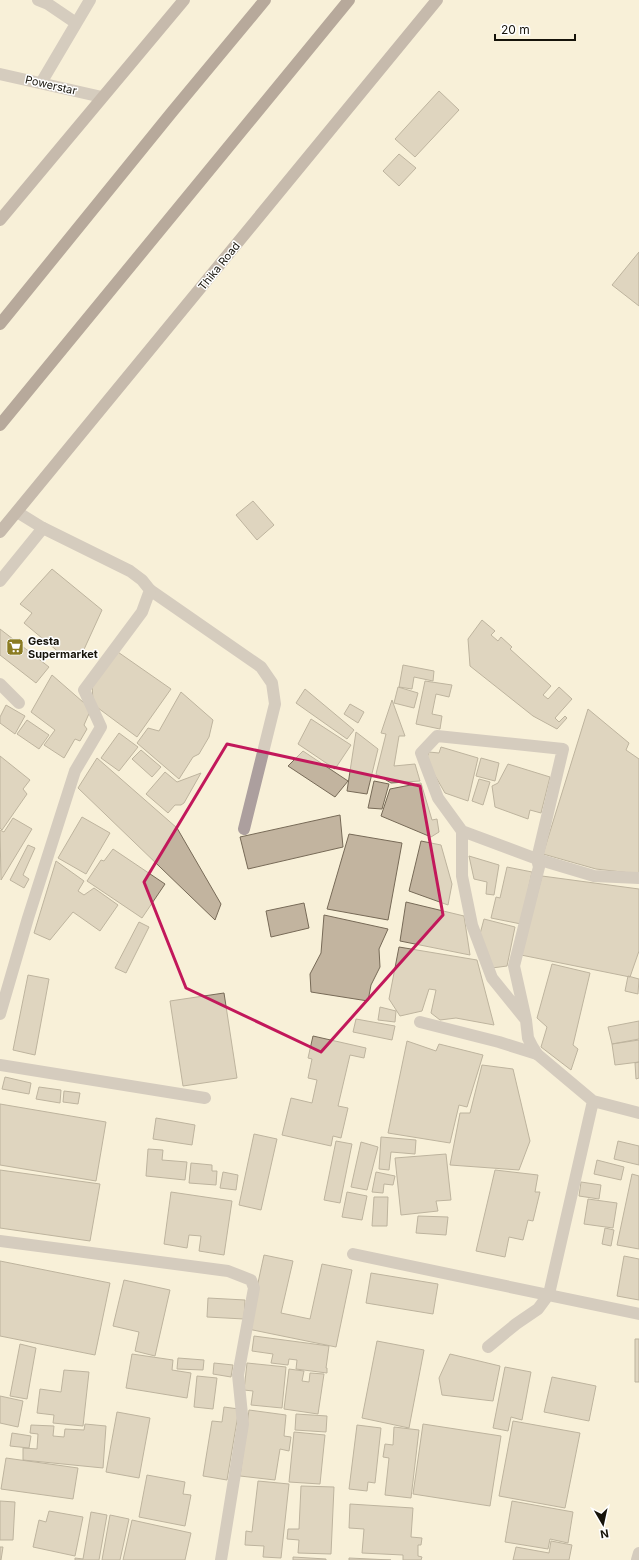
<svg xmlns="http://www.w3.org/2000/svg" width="639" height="1560" viewBox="0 0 639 1560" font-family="Inter,sans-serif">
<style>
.building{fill:#c2b49f;stroke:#776a57}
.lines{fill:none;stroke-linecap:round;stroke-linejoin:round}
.service{stroke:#ac9f9e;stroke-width:12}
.minor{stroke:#ac9f9e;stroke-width:12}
.secondary{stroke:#8a7877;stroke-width:12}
.trunk{stroke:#685250;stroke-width:12}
.marked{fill:none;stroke:#c2185b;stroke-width:3;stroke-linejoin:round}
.labels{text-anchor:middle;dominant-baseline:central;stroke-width:3;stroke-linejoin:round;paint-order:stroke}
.street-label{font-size:11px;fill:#16130a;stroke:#fff}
.poi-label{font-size:11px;font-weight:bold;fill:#16130a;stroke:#fff;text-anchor:start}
</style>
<rect width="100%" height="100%" fill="#f8f0d8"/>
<path class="building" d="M439,91l20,19 -44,47 -20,-18z
M399,154l17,14 -17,18 -16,-15z
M639,252v54l-27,-21z
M253,501l21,24 -17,15 -21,-25z
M52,569l50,41 -21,46 -20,-2 -37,-31 8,-10 -12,-9z
M482,620l13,11 -4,4 7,6 3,-4 11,10 -2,2 41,37 -8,9 5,4 11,-12 13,12 -17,19 4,4 6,-6 2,2 -10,11 -24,-13 -63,-50 -2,-27z
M0,629l49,38 -13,16 -36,-28z
M115,650l56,39 -34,48 -39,-29 -5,-5 -1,-21z
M403,665l31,6 -1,10 -19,-4 -2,12 -13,-2z
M52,675l39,34 -7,16 3,4 -7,12 -5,-2 -11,19 -20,-13 11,-15 -24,-18z
M425,681l27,4 -3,12 -13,-3 -4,20 10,2 -2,13 -24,-5z
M398,687l20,6 -4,15 -20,-5z
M305,689l49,41 -7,9 -51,-36z
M181,692l32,28 -4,17 -10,17 -6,3 -14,22 -42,-36 11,-15 11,3z
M392,700l13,36h-6l-5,30 21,-2 5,17 -29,2 -15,-9 10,-40 -5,-1z
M350,704l14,8 -6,11 -14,-9z
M6,705l19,11 -10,18 -15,-11v-6z
M588,709l41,34 -3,7 13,9v115l-43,-5 -53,-15z
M311,719l40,26 -16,24 -37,-25z
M27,720l22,15 -10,14 -22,-15z
M356,732l22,17 -11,45 -20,-3z
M119,733l19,14 -19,24 -18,-13z
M441,747l37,11 -10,43 -23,-8 -19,-33 3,-8 10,1z
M141,750l20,17 -9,10 -20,-18z
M303,751l45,30 -13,16 -47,-31z
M0,756l30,24 -7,9 4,5 -25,36 -2,-2z
M97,758l80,70 44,76 -6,16 -137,-132z
M481,758l18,5 -4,18 -19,-5z
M508,764l42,13 -9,36 -11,-3 -2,9 -33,-12 -3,-21 6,-3z
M165,772l12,10 24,-9 -17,30 -3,2h-6l-7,8 -22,-19z
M479,779l11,3 -7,23 -11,-4z
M374,781l15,3 -7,25 -14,-1z
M421,783l11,37 5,-1 2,13 -8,5 -50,-21 9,-27z
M340,815l3,32 -95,22 -8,-32z
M82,817l28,16 -24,41 -28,-16z
M13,818l19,11 -31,51 -1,-50 4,2z
M349,834l53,9 -14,77 -61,-11z
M421,841l20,4 11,39 -4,21 -39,-14z
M28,845l7,3 -12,27 6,4 -5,9 -14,-8z
M113,849l52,35 -23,34 -55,-37 14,-21 3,1z
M469,856l30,9 -5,30 -8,-1 1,-12 -13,-3z
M56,861l28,20 -6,10 6,4 10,-7 24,17 -18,26 -27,-19 -23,28 -16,-7z
M507,867l25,5 -11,52 -30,-6 5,-21 4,1z
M542,876l97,13v62l-9,26 -109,-22z
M406,902l58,14 6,39 -70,-14z
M304,903l5,25 -38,9 -5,-26z
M324,915l64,14 -9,20 1,18 -9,18 -3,16 -57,-9 -1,-18 11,-21z
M484,919l31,8 -8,39 -15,2 -12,-34z
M139,922l10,5 -23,46 -11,-5z
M399,947l78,13 17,65 -38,-7 -16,2 -9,-7 5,-23 -7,-1 -7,22 -22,5 -11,-17z
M552,964l38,9 -17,72 5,4 -7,21 -30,-23 6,-20 -10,-9z
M28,975l21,4 -14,76 -22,-5z
M628,976l11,3 -1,15 -13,-3z
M224,993l13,85 -54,8 -13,-85z
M380,1007l16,4 -1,11 -17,-2z
M356,1019l39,7 -3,14 -39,-8z
M639,1021v18l-27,5 -4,-17z
M313,1036l53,12 -2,10 -14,-3 -12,51 10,2 -7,30 -8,-2 -2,10 -49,-11 9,-37 21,5 5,-23 -9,-2 4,-19 -4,-1z
M639,1040v22l-24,3 -3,-21z
M407,1041l29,10 3,-7 44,11 -16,52 -8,-2 -9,38 -62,-10z
M639,1062v16l-3,1 -1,-16z
M482,1065l31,4 17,72 -11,29 -69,-5 10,-52h10z
M5,1077l26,6 -2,11 -27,-5z
M39,1087l22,3 -1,13 -24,-4z
M64,1091l16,2 -2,11 -15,-2z
M0,1104l106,18 -10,59 -96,-16z
M156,1118l39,7 -3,20 -39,-6z
M254,1134l23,5 -16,71 -22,-5z
M381,1137l35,3 -1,14 -24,-2 -2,18 -10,-1z
M336,1141l16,3 -12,59 -16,-3z
M618,1141l21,5v19l-25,-6z
M361,1142l17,5 -11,43 -16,-3z
M148,1149l15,1 -1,10 25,2 -2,18 -39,-4z
M446,1154l5,46 -15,1 2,10 -37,4 -6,-57z
M597,1160l27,7 -3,13 -27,-6z
M191,1163l21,2v6h5l-1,14 -27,-2z
M0,1170l100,14 -10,57 -90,-13z
M495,1170l43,5 -3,17h5l-7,29 -5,-1 -5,20 -14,-3 -4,20 -29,-6z
M223,1172l15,3 -2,15 -16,-2z
M376,1172l19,4 -2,9 -9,-1 -1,9 -11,-1z
M632,1174l7,2v73l-22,-4z
M581,1182l20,3 -2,14 -20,-3z
M171,1192l61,9 -8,54 -25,-4 2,-15 -12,-1 -2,13 -23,-4z
M347,1192l20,4 -5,24 -20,-3z
M374,1197h14l-1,29h-15z
M588,1199l29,4 -4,25 -29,-4z
M418,1216l30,1 -2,18 -30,-2z
M605,1228l9,2 -3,16 -9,-2z
M264,1255l29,6 -12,52 29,6 12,-55 30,6 -16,77 -88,-18z
M624,1256l15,3v41l-22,-4z
M0,1261l110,22 -15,72 -95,-19z
M371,1273l67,11 -5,30 -67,-11z
M124,1280l46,10 -15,66 -20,-5 4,-19 -26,-6z
M208,1298l37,2 -1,19 -37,-2z
M254,1336l75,10 -3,22h1v5l-31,-4 1,-9 -8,-1 -1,6 -17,-2 2,-9 -21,-3z
M635,1339h4v43h-4z
M377,1341l47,9 -15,78 -47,-10z
M20,1344l16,4 -9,51 -17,-3z
M132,1354l41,6 -1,10 19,3 -4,25 -61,-10z
M450,1354l50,12 -7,35 -51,-6 -3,-17z
M178,1358l26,2 -1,10 -26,-1z
M214,1363l19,2 -2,12 -18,-3z
M247,1363l39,4 -4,41 -31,-3 2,-14 -9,-1z
M505,1367l26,5 -9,48 -11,-3 -3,14 -15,-3z
M289,1369l15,2 -2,10 7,1 1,-9 14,1 -6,40 -34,-5z
M64,1370l25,2 -6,54 -30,-3 1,-8 -17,-2 3,-24 21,3z
M197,1376l20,2 -4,31 -19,-2z
M552,1377l44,9 -7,35 -45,-9z
M0,1396l23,5 -5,26 -18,-4z
M224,1407l15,2 -12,71 -24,-4 9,-55 10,1z
M249,1410l37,5 -2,21 7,1 -2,14 -9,-2 -5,31 -35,-4z
M117,1412l33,6 -11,60 -33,-6z
M296,1414l31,2 -1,16 -31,-2z
M513,1421l67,12 -15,75 -66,-12z
M85,1424l21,2 -3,42 -80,-8v-12l14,1 1,-15 -8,-1 1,-8 23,1 -1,10 11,1 1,-8 19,1z
M423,1424l78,12 -11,70 -77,-12z
M357,1425l24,3 -6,55 -7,-1 -1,9 -18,-2z
M394,1427l25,3 -8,68 -26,-3 4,-37 -6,-1 2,-13 8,1z
M294,1432l31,3 -5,49 -31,-2z
M12,1433l19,3 -2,12 -19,-2z
M6,1458l72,10 -5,31 -72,-10z
M147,1475l38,7 -2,12 8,1 -6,31 -46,-9z
M258,1481l31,3 -8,74 -18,-1 1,-11 -19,-1 1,-14 6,1z
M301,1486l33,1 -3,67 -33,-1 1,-13 -12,-1 1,-10h11z
M0,1501l15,1 -2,38h-13z
M512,1501l61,11 -5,31 -18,-4 -2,10 -43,-7z
M350,1504l63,4 -2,29 11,1 -1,7h-3v11l4,1 -1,3h-18v-5l-41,-2 2,-24 -15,-1z
M49,1511l34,6 -8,39 -42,-9 6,-27 7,2z
M91,1512l16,3 -8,45h-24v-2l8,1z
M110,1515l19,4 -9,41h-18z
M132,1520l59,13 -6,27h-62z
M551,1541l21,4 -3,15h-56l3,-13 33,6z
M0,1547h3l-2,13h-1z
M293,1557l33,2v1h-33z
M349,1558l42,2h-42z"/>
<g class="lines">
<path class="service" d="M38,0l10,4 28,19
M41,83l49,-83
M0,581l43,-53
M150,590l111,77 11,16 3,21 -31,125
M0,684l19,19
M537,859l57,17 45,2
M420,1022l79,20 38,12"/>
<path class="minor" d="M0,74l102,23
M462,831l75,28
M0,1014l28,-96 47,-147 26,-44 -17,-37 58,-78 8,-22 -8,-10 -12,-9 -87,-43 -26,-16
M526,1020l-12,-54 25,-99 -2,-8 26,-110 -126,-13 -16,17 17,45 24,33v45l10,49 20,53 34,42 2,18 4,8 5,8 56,47 46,12
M0,1065l205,33
M0,1241l228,30 23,9 3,8 -16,87 5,49 -22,136
M353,1254l286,60
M488,1347l28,-23 22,-15 11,-15 44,-193
M637,1560l2,-7"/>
<path class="secondary" d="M0,220l184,-220
M0,532l437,-532"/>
<path class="trunk" d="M0,324l172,-212 93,-112
M0,425l349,-425"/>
</g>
<path d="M0 0H639V1560H0ZM227,744l193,42 23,129 -122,137 -135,-64 -42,-106z" fill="#f8f0d8" fill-opacity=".55" fill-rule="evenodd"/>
<path class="marked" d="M227,744l193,42 23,129 -122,137 -135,-64 -42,-106z"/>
<defs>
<symbol id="supermarket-square" viewBox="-11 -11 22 22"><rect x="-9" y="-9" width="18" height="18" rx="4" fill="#8b7c22" stroke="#fff"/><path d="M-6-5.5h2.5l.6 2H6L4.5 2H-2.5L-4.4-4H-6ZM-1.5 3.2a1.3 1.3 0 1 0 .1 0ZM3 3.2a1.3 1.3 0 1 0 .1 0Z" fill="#fff"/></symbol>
</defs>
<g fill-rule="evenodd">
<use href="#supermarket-square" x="5" y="637" width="20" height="20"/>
</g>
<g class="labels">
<g class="street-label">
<text transform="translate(51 85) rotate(13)">Powerstar</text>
<text transform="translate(219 266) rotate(-51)">Thika Road</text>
</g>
<g class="poi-label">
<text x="28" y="641">Gesta<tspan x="28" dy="13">Supermarket</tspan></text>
</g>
</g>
<g transform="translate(603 1524) rotate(171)" stroke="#ffffff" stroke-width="3" paint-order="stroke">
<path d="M0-3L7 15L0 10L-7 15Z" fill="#16130a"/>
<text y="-6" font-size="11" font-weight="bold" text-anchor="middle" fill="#16130a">N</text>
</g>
<path d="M495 34v6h80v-6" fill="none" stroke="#16130a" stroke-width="2"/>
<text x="501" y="34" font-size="12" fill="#16130a" stroke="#ffffff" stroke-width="3" paint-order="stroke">20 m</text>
</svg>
